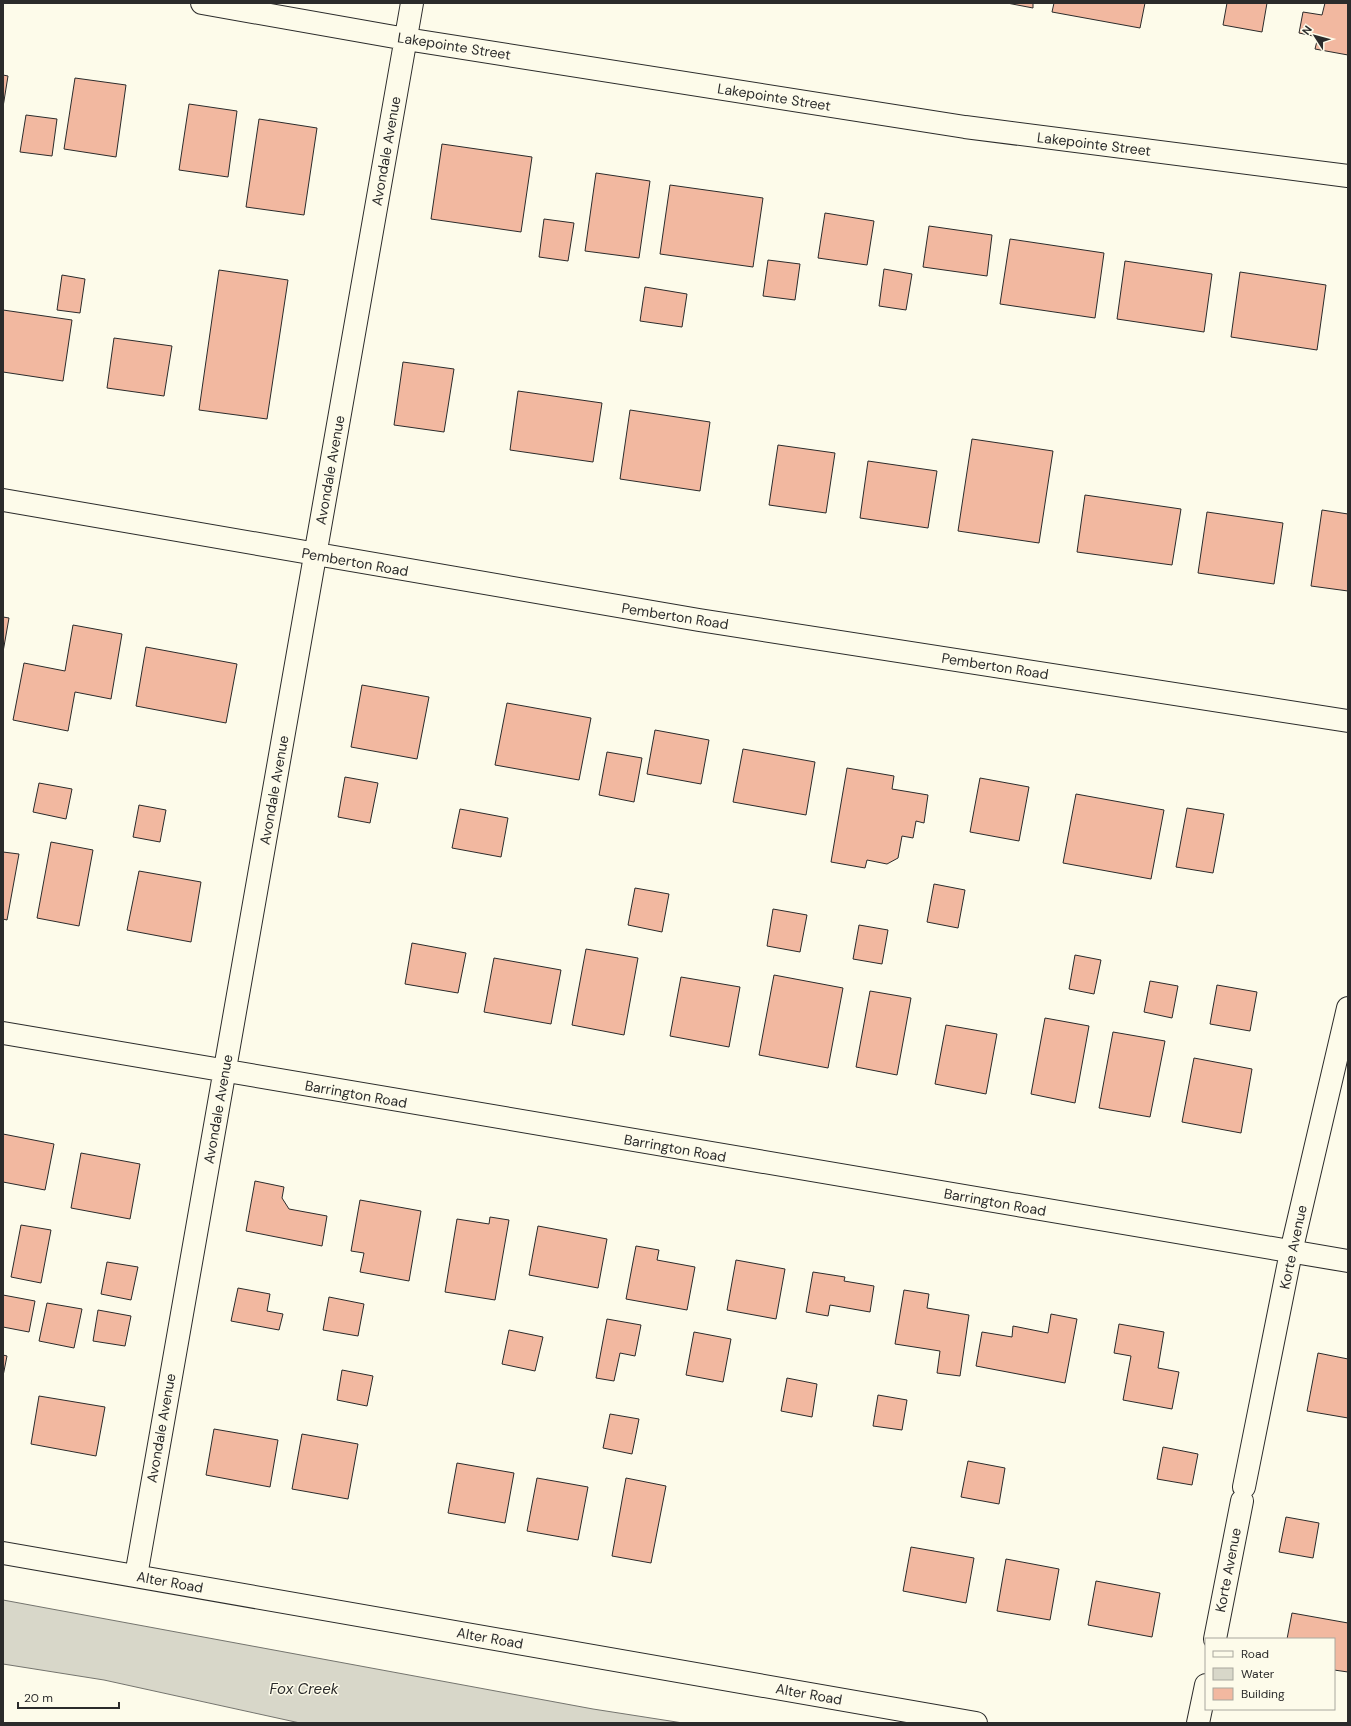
<svg xmlns="http://www.w3.org/2000/svg" width="1351" height="1726" viewBox="0 0 1351 1726" font-family="'DM Sans',sans-serif">
<style>
.water{fill:#d8d7c9;stroke:#74746e}
.building{fill:#f2b8a0;stroke:#2b2b2b}
.lines{fill:none;stroke-linecap:round;stroke-linejoin:round}
.minor-casing{stroke:#2b2b2b;stroke-width:24}
.minor{stroke:#fdfbea;stroke-width:22}
.labels{text-anchor:middle;dominant-baseline:central;stroke-width:3;stroke-linejoin:round;paint-order:stroke}
.street-label{font-size:14px;fill:#2b2b2b;stroke:#fdfbea}
.water-label{font-size:15px;font-style:italic;fill:#2b2b2b;stroke:#fdfbea}
</style>
<rect width="100%" height="100%" fill="#fdfbea"/>
<path class="water" d="M3,1600l590,109 90,14h-383l-196,-43 -101,-16z"/>
<path class="building" d="M1007,3h26v5z
M1054,3h91l-5,25 -88,-16z
M1227,3h40l-5,29 -39,-7z
M1325,3h23v52l-33,-6 3,-12 -19,-4 4,-21 19,3z
M3,75l5,1 -5,31z
M75,78l51,7 -10,72 -52,-8z
M189,104l48,7 -9,66 -49,-7z
M26,115l31,4 -5,37 -32,-4z
M259,119l58,9 -13,87 -58,-8z
M442,144l90,13 -11,75 -90,-13z
M596,173l54,8 -11,77 -54,-7z
M670,185l93,13 -10,69 -93,-13z
M825,213l49,8 -7,44 -49,-7z
M544,219l30,4 -6,38 -29,-4z
M929,226l63,9 -5,41 -64,-9z
M1010,239l94,14 -9,65 -95,-14z
M768,260l32,4 -5,36 -32,-4z
M1125,261l87,13 -8,58 -87,-13z
M884,269l28,5 -6,36 -27,-4z
M219,270l69,10 -21,139 -68,-9z
M1240,272l86,13 -9,65 -86,-13z
M62,275l23,4 -5,34 -23,-3z
M645,287l42,7 -5,33 -42,-6z
M3,310l69,10 -9,61 -60,-9z
M114,338l58,8 -8,50 -57,-8z
M403,362l51,7 -10,63 -50,-7z
M518,391l84,12 -9,59 -83,-12z
M630,410l80,12 -10,69 -80,-12z
M972,439l81,12 -14,92 -81,-12z
M778,445l57,8 -9,60 -57,-8z
M868,461l69,10 -9,57 -68,-10z
M1085,495l96,14 -9,56 -95,-13z
M1322,510l26,4v77l-37,-5z
M1207,512l76,11 -9,61 -76,-11z
M3,617l6,1 -6,34z
M73,625l49,9 -11,65 -36,-7 -7,39 -55,-11 11,-57 41,8z
M146,647l91,17 -11,59 -90,-17z
M362,685l67,12 -12,62 -66,-12z
M507,703l84,15 -12,62 -84,-15z
M655,730l54,10 -8,44 -54,-10z
M743,749l72,13 -9,53 -73,-13z
M607,752l35,6 -8,44 -35,-7z
M847,768l47,8 -2,13 36,6 -4,28 -8,-2 -3,17 -11,-2 -4,22 -11,6 -20,-4 -2,8 -34,-6z
M345,777l33,6 -8,40 -32,-6z
M980,778l49,9 -10,54 -49,-9z
M39,783l33,6 -6,30 -33,-7z
M1076,794l88,16 -13,69 -88,-16z
M139,805l27,5 -6,32 -27,-5z
M1187,808l37,6 -11,59 -37,-6z
M460,809l48,9 -7,39 -49,-9z
M51,842l42,8 -14,76 -42,-8z
M3,852l16,2 -12,66 -4,-1z
M139,871l62,11 -10,60 -64,-12z
M934,884l31,6 -7,38 -31,-6z
M635,888l34,6 -7,38 -34,-7z
M773,909l34,6 -7,37 -33,-6z
M859,925l29,5 -6,34 -29,-5z
M412,943l54,10 -8,40 -53,-9z
M586,949l52,9 -14,77 -52,-10z
M1075,955l26,5 -7,34 -25,-5z
M494,958l67,12 -10,54 -67,-12z
M774,975l69,13 -15,80 -69,-13z
M681,977l59,10 -11,60 -59,-11z
M1150,981l28,5 -6,32 -28,-6z
M1217,985l40,7 -7,39 -40,-7z
M870,991l41,7 -14,77 -41,-8z
M1045,1018l44,8 -14,77 -44,-9z
M946,1025l51,9 -11,60 -51,-10z
M1113,1032l52,9 -15,76 -51,-9z
M1194,1058l58,11 -11,64 -59,-11z
M3,1134l51,10 -9,46 -42,-8z
M81,1153l59,11 -10,55 -59,-11z
M255,1181l29,6 -2,11 7,11 38,7 -5,30 -76,-15z
M360,1200l61,11 -12,70 -49,-9 4,-19 -13,-2z
M490,1217l19,3 -14,80 -50,-8 12,-73 32,5z
M21,1225l30,5 -10,53 -30,-6z
M538,1226l69,13 -9,49 -69,-13z
M636,1246l23,4 -2,10 38,7 -8,43 -61,-11z
M736,1260l49,9 -9,50 -49,-9z
M107,1262l31,5 -7,33 -30,-6z
M813,1272l32,5 -1,4 30,5 -4,26 -40,-7 -2,11 -22,-4z
M238,1288l32,6 -3,17 16,3 -4,16 -48,-9z
M904,1290l25,4 -2,14 42,7 -9,61 -23,-3 3,-22 -45,-7z
M3,1295l32,6 -6,31 -26,-5z
M329,1297l35,7 -6,32 -35,-6z
M47,1303l35,6 -8,39 -35,-7z
M98,1310l33,6 -6,30 -32,-5z
M1051,1314l26,5 -12,64 -89,-17 6,-34 30,5 1,-11 35,7z
M607,1319l34,6 -6,31 -15,-3 -6,28 -18,-3z
M1119,1324l45,8 -6,36 21,4 -7,37 -49,-9 8,-44 -17,-3z
M509,1330l34,7 -8,34 -33,-7z
M694,1332l37,7 -8,43 -37,-7z
M1318,1353l30,6v59l-41,-7z
M3,1355l4,1 -4,20z
M342,1370l31,6 -6,30 -30,-6z
M787,1378l30,6 -5,33 -31,-6z
M878,1395l29,5 -5,30 -29,-4z
M39,1396l66,11 -9,49 -65,-12z
M610,1414l29,5 -7,35 -29,-6z
M214,1429l64,11 -8,47 -64,-12z
M302,1434l56,10 -10,55 -56,-10z
M1163,1447l35,7 -6,31 -35,-6z
M968,1461l37,7 -6,36 -38,-7z
M457,1463l57,10 -9,50 -57,-10z
M537,1478l51,9 -10,53 -51,-9z
M626,1478l40,8 -15,77 -39,-7z
M1286,1517l33,6 -6,35 -34,-6z
M911,1547l63,11 -8,45 -63,-12z
M1006,1559l53,10 -9,51 -53,-9z
M1096,1581l64,12 -8,44 -64,-12z
M1292,1613l56,10v49l-14,-2v-31h-47z"/>
<g class="lines">
<defs>
<path id="minor" d="M202,3l204,36 559,88 383,49
M3,500l696,120 649,101
M3,1033l1345,228
M1244,1487l47,-235 57,-244
M3,1553l973,170
M136,1576l276,-1573
M1215,1639l27,-138
M1198,1723l8,-38"/>
</defs>
<use href="#minor" class="minor-casing"/>
<use href="#minor" class="minor"/>
</g>
<g class="labels">
<g class="street-label">
<text transform="translate(454 46) rotate(9)">Lakepointe Street</text>
<text transform="translate(774 97) rotate(9)">Lakepointe Street</text>
<text transform="translate(1094 144) rotate(7)">Lakepointe Street</text>
<text transform="translate(386 151) rotate(-80)">Avondale Avenue</text>
<text transform="translate(330 470) rotate(-80)">Avondale Avenue</text>
<text transform="translate(355 562) rotate(10)">Pemberton Road</text>
<text transform="translate(675 616) rotate(9)">Pemberton Road</text>
<text transform="translate(995 666) rotate(9)">Pemberton Road</text>
<text transform="translate(274 790) rotate(-80)">Avondale Avenue</text>
<text transform="translate(356 1094) rotate(10)">Barrington Road</text>
<text transform="translate(218 1109) rotate(-80)">Avondale Avenue</text>
<text transform="translate(675 1148) rotate(10)">Barrington Road</text>
<text transform="translate(995 1202) rotate(10)">Barrington Road</text>
<text transform="translate(1293 1247) rotate(-78)">Korte Avenue</text>
<text transform="translate(161 1428) rotate(-80)">Avondale Avenue</text>
<text transform="translate(1228 1570) rotate(-79)">Korte Avenue</text>
<text transform="translate(170 1582) rotate(10)">Alter Road</text>
<text transform="translate(490 1638) rotate(10)">Alter Road</text>
<text transform="translate(809 1694) rotate(10)">Alter Road</text>
</g>
<g class="water-label">
<text x="304" y="1689">Fox Creek</text>
</g>
</g>
<rect width="1351" height="1726" fill="none" stroke="#2b2b2b" stroke-width="8"/>
<rect x="1205" y="1638" width="130" height="72" fill="#fdfbea" stroke="#a9a89e"/>
<rect x="1213" y="1651" width="20" height="6" fill="#fdfbea" stroke="#a9a89e"/>
<text x="1241" y="1658" font-size="12" fill="#2b2b2b">Road</text>
<rect x="1213" y="1668" width="20" height="12" fill="#d8d7c9" stroke="#a9a89e"/>
<text x="1241" y="1678" font-size="12" fill="#2b2b2b">Water</text>
<rect x="1213" y="1688" width="20" height="12" fill="#f2b8a0" stroke="#a9a89e"/>
<text x="1241" y="1698" font-size="12" fill="#2b2b2b">Building</text>
<g transform="translate(1315 36) rotate(306)" stroke="#fdfbea" stroke-width="3" paint-order="stroke">
<path d="M0-3L7 15L0 10L-7 15Z" fill="#2b2b2b"/>
<text y="-6" font-size="11" font-weight="bold" text-anchor="middle" fill="#2b2b2b">N</text>
</g>
<path d="M18 1702v6h101v-6" fill="none" stroke="#2b2b2b" stroke-width="2"/>
<text x="24" y="1702" font-size="12" fill="#2b2b2b" stroke="#fdfbea" stroke-width="3" paint-order="stroke">20 m</text>
</svg>
